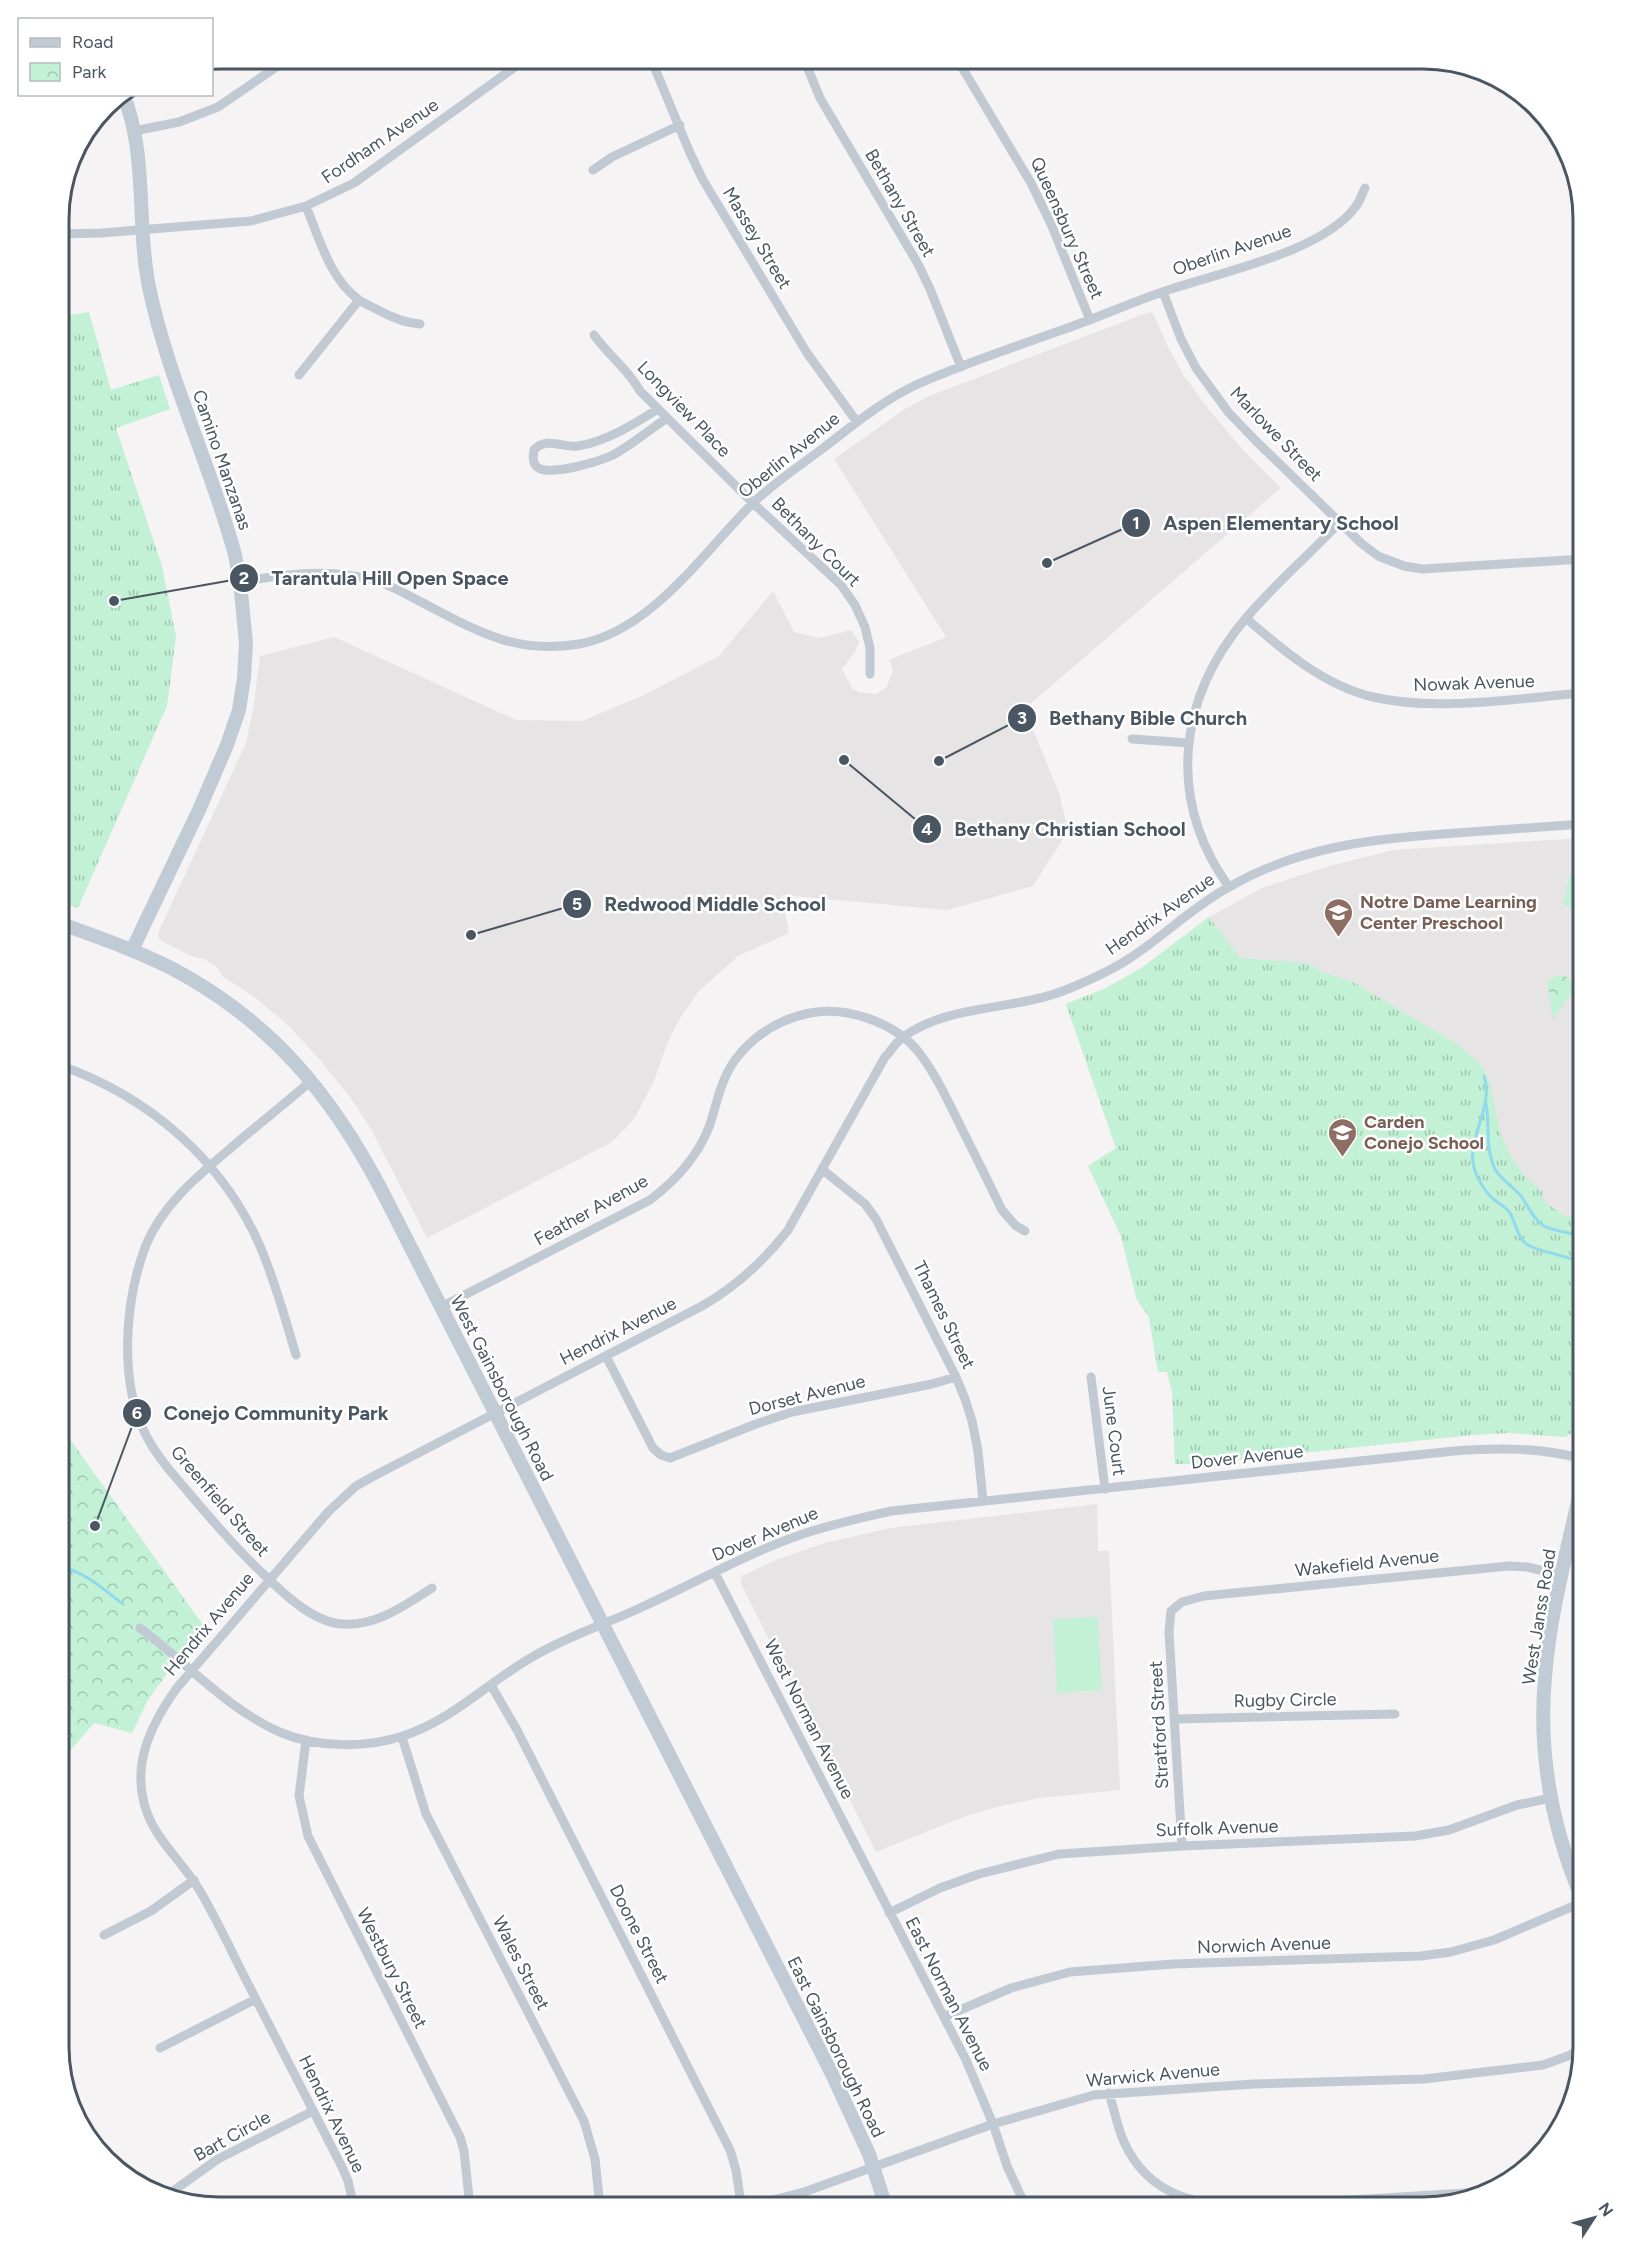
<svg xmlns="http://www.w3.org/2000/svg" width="1642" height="2266" viewBox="0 0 1642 2266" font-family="Figtree,sans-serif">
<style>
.education{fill:#e6e4e5}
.grass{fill:url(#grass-tufts)}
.park{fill:url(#park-crowns)}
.pitch{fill:#c3f1d5}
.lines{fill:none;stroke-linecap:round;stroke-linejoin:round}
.stream{stroke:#90daee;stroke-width:3}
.street{stroke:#c1cad2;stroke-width:9}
.secondary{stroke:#c1cbd6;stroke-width:14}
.labels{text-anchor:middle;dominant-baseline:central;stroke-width:5;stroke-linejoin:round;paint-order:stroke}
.street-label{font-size:18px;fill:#4a5661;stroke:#fff}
.education-label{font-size:18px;font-weight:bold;fill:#785e54;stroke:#fff;text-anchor:start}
.rim{fill:none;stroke:#4a5661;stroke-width:3}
.leader{fill:none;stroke:#4a5661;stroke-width:2}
.callout-dot{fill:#4a5661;stroke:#fff;stroke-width:2}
.mark-label{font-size:18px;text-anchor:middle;font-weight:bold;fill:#fff}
.callout-label{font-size:20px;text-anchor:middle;font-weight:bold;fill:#4a5661;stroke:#fff;stroke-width:5;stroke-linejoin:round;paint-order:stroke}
</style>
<defs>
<pattern id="grass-tufts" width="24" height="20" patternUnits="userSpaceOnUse" patternTransform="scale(1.5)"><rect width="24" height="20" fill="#c3f1d5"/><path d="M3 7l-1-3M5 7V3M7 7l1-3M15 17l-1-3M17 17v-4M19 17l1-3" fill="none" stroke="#a0c6b0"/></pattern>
<pattern id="park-crowns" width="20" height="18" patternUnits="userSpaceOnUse" patternTransform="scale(1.5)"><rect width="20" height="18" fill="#c3f1d5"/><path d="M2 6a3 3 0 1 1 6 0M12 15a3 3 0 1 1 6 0" fill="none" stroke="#a0c6b0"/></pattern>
</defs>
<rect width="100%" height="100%" fill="#f5f3f3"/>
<path class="education" d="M1149,312l4,1 16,36 15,27 26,35 32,38 39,39 -252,217 3,22 27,66 9,38 -35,55 -86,24 -165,-15 7,38 -51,23 -40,36 -21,31 -9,19 -15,41 -19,36 -22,23 -185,96 -56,-109 -21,-32 -30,-37 -31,-34 -33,-28 -34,-22 -5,-9 -13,-8 -10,-2 -31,-15 -5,-4 1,-7 87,-188 8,-39 6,-48 74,-19 182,83 66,1 62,-26 75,-39 54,-65 21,41 25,6 32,-8 8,12 -4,10 -13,17 10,19 6,4 18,2 10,-6 7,-17 -4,-11 57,-23 -112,-178 71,-50 24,-13z
M1583,838v548l-11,47 -7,4 -57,-4 -36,2 -275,29h-22l-3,-73 -5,-19h-9l-9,-55 -12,-17 -16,-64 -33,-70 28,-18 -50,-144 40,-16 37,-21 66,-50 53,-29 67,-22 64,-16z
M1097,1504l1,47h11l11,239 -81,8 -42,9 -31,9 -90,36 -136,-270 2,-6 36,-17 47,-16 65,-15z"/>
<path class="grass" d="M89,312l22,78 48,-15 11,34 -54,19 46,138 14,70 -9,70 -89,202 -19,-6v-585z
M1209,917l31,41 66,5 19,10 28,9 107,64 20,17 9,17 11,52 9,21 16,24 18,15v9l22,15 13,1 5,3v166l-11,47 -7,4 -57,-4 -36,2 -275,29h-22l-3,-73 -5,-19h-9l-9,-55 -12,-17 -16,-64 -33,-70 28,-18 -50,-144 40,-16 37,-21z"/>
<path class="park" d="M1559,975l11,3 3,13 -19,27 -2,-4 -5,-33z
M59,1424l147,205 -12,15 -8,1 -19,21 1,6 -20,28 -16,33 -38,-10 -35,41z"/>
<path class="pitch" d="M1583,860v50l-20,-5 6,-28z
M1098,1617l4,73 -45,3 -4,-74z"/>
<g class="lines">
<path class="stream" d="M1484,1076c8,21 -6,47 -10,68 -5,20 4,39 18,54 6,5 14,9 18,15 6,10 7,25 18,32 13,7 30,9 44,14
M1486,1104c4,21 -1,45 9,65 6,11 18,17 26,27 7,10 12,23 23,30 12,7 28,4 39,13
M59,1566c26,6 43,22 64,38"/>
<path class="street" d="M651,59l39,94 13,27 104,173 50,69
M804,59l16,39 98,166 12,25 31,78
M957,59l74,124 20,41 39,96
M134,131l45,-9 39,-15 70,-48
M593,170l19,-13 68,-32
M306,206c13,32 24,73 53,94 6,4 14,7 21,11 13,7 25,12 40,13
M59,234l42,-1 150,-12 55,-15 48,-23 172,-124
M1163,292l18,47 15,29 33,45 27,28 105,102 17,13 26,10 19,3 160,-10
M594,335c14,20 35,35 46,56l113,112 88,82 14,20 10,22 5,21v26
M299,375l60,-75
M658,409c-24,15 -52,33 -80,37 -16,2 -32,-10 -44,4 -1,5 -2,13 3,17 12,10 63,-6 76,-12 19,-10 36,-25 54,-37
M240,582c46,-8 89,-14 134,-2 16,5 32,14 47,22 55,28 93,53 158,42 72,-13 123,-90 172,-139 21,-21 47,-38 71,-56 30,-23 61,-49 96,-65 47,-21 96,-37 144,-54 35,-12 68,-27 103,-39 52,-18 159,-39 191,-85 4,-5 6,-12 9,-18
M1246,618c36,32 79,68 127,79 63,15 146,1 210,-4
M1132,739l57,4
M1229,887c-63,-88 -51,-189 17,-269 29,-34 63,-63 93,-95
M59,1065c89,31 163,94 201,181 15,35 25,72 36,109
M312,1080c-24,21 -49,41 -73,61 -35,30 -75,60 -93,104 -21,54 -27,133 -2,186 11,24 29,43 45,62 22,26 43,51 67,74 22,21 54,55 86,57 35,2 62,-18 90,-36
M823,1170l42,34 11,15 80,158 9,22 7,22 6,30 5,50
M441,1307l209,-107c25,-19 47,-42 59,-73 8,-23 11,-46 26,-67 19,-25 44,-41 75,-47 36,-7 83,9 107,37 17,21 29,47 41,71 15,30 30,60 44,89l14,16 9,5
M606,1356l47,92 8,7 9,3 86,-34 36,-12 140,-28 24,-7
M1091,1377l14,112
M715,1573l251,487 27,64 14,42 19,41
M140,1628c47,35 88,82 142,105 36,15 85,15 121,3 50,-16 86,-55 131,-80 34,-20 72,-32 108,-49 53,-24 105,-54 161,-73 29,-10 58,-16 88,-23l563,-60c44,-3 86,-4 129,8
M491,1685l26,45 213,420 6,20 5,34
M1176,1719l219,-5
M402,1737l24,77 158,307 11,38 5,48
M306,1740l-7,56 9,40 152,301 4,14 6,56
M1182,1846l-13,-214 2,-21 11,-9 22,-6 305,-30 18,1 35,8
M889,1913l51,-25 39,-14 80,-20 123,-8 233,-10 34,-6 68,-25 34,-7
M104,1935l47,-24 43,-31
M944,2017l67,-29 59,-16 103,-8 248,-8 30,-4 43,-12 89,-38
M160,2048l96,-49
M1109,2093c5,16 8,33 15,49 25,55 74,64 129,64l228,-14
M169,2194l49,-35 95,-48
M354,2207l-6,-26 -6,-14c-33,-64 -65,-128 -98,-191 -14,-28 -28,-58 -44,-85 -18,-31 -47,-52 -56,-88 -11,-42 8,-80 32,-114l152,-177 28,-26 16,-9 330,-171c35,-20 62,-45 86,-76l97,-173c6,-6 11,-15 18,-20 48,-34 112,-26 165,-48 22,-9 45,-19 65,-33 33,-22 61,-50 96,-69 73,-42 146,-48 227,-54 43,-3 85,-6 127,-9
M702,2207l63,-5 39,-10 189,-68 101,-29 160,-11 170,-5 119,-14 25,-9 15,-9"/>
<path class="secondary" d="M123,94c25,60 13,130 26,193 19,92 62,178 86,268l5,27 6,61 -2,35 -5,32 -12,35 -28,65 -67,140
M59,923c38,14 77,27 114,46 98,52 158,125 209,222l450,883 37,80 17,53
M1583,1901c-30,-70 -45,-147 -38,-224 5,-66 24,-133 38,-198"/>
</g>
<defs>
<symbol id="school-pin" viewBox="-11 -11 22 30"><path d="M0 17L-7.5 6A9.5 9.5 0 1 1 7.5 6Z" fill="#8d6e63" stroke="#fff"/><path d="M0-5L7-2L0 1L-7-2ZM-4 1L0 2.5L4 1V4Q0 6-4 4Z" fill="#fff"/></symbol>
</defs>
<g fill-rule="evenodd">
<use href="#school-pin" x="1322" y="896" width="33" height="45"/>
<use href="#school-pin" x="1326" y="1116" width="33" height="45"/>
</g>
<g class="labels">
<g class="street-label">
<text transform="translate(380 141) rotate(-34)">Fordham Avenue</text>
<text transform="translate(900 203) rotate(60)">Bethany Street</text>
<text transform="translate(1067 228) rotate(66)">Queensbury Street</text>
<text transform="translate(757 238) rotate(59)">Massey Street</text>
<text transform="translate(1232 250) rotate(-19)">Oberlin Avenue</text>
<text transform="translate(684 409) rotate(46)">Longview Place</text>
<text transform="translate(1276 434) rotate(46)">Marlowe Street</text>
<text transform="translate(789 455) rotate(-39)">Oberlin Avenue</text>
<text transform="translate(222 460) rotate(71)">Camino Manzanas</text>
<text transform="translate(816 542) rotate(45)">Bethany Court</text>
<text transform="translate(1474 683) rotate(-2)">Nowak Avenue</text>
<text transform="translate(1160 914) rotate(-35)">Hendrix Avenue</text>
<text transform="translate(591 1210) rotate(-29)">Feather Avenue</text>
<text transform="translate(944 1315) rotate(64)">Thames Street</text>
<text transform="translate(618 1331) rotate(-27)">Hendrix Avenue</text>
<text transform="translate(502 1388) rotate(63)">West Gainsborough Road</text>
<text transform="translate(807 1395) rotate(-14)">Dorset Avenue</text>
<text transform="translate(1114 1431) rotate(83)">June Court</text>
<text transform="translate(1247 1457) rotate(-6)">Dover Avenue</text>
<text transform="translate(220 1501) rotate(49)">Greenfield Street</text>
<text transform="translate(765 1534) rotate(-23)">Dover Avenue</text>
<text transform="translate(1367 1563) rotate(-6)">Wakefield Avenue</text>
<text transform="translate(1539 1617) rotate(-81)">West Janss Road</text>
<text transform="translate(209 1624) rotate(-50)">Hendrix Avenue</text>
<text transform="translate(1285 1700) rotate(-1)">Rugby Circle</text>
<text transform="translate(809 1719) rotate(63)">West Norman Avenue</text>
<text transform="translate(1159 1725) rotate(-93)">Stratford Street</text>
<text transform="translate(1217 1828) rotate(-2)">Suffolk Avenue</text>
<text transform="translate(639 1934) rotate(63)">Doone Street</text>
<text transform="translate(1264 1945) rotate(-2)">Norwich Avenue</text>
<text transform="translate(521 1963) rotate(63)">Wales Street</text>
<text transform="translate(392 1968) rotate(63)">Westbury Street</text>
<text transform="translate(949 1994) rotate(63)">East Norman Avenue</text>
<text transform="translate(836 2047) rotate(64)">East Gainsborough Road</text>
<text transform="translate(1153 2075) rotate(-5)">Warwick Avenue</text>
<text transform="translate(332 2114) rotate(64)">Hendrix Avenue</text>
<text transform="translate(232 2136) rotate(-29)">Bart Circle</text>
</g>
<g class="education-label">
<text x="1360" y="902">Notre Dame Learning<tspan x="1360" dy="21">Center Preschool</tspan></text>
<text x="1364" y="1122">Carden<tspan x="1364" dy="21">Conejo School</tspan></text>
</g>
</g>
<path d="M0 0H1642V2266H0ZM219 69H1423A150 150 0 0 1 1573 219V2047A150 150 0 0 1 1423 2197H219A150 150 0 0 1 69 2047V219A150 150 0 0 1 219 69Z" fill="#fff" fill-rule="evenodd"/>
<path class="rim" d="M219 69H1423A150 150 0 0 1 1573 219V2047A150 150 0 0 1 1423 2197H219A150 150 0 0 1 69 2047V219A150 150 0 0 1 219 69Z"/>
<path class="leader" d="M1047 563L1136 523M114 601L244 578M939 761L1022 718M844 760L927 829M471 935L577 904M95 1526L137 1413"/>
<g class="callout-dot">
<circle cx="1047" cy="563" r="6"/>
<circle cx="114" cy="601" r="6"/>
<circle cx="939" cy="761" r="6"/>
<circle cx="844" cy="760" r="6"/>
<circle cx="471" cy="935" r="6"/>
<circle cx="95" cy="1526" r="6"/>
<circle cx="1136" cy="523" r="15"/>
<circle cx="244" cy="578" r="15"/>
<circle cx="1022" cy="718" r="15"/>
<circle cx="927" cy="829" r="15"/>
<circle cx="577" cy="904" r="15"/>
<circle cx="137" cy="1413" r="15"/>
</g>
<g class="mark-label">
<text x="1136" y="529">1</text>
<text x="244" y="584">2</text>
<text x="1022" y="724">3</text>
<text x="927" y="835">4</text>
<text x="577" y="910">5</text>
<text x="137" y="1419">6</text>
</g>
<g class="callout-label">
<text x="1281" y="530">Aspen Elementary School</text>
<text x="390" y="585">Tarantula Hill Open Space</text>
<text x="1148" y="725">Bethany Bible Church</text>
<text x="1070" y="836">Bethany Christian School</text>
<text x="715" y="911">Redwood Middle School</text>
<text x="276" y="1420">Conejo Community Park</text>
</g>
<rect x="18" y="18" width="195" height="78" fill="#ffffff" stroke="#b7bbc0" stroke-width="1.5"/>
<rect x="30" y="38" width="30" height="9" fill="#c1cbd6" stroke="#b7bbc0" stroke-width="1.5"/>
<text x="72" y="48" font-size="18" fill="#4a5661">Road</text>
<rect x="30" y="63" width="30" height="18" fill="url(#park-crowns)" stroke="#b7bbc0" stroke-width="1.5"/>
<text x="72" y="78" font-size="18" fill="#4a5661">Park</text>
<g transform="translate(1594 2218) rotate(54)" stroke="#ffffff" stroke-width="4.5" paint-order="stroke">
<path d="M0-4.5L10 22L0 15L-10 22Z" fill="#4a5661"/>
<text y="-9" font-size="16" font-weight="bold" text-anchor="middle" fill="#4a5661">N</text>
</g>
</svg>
